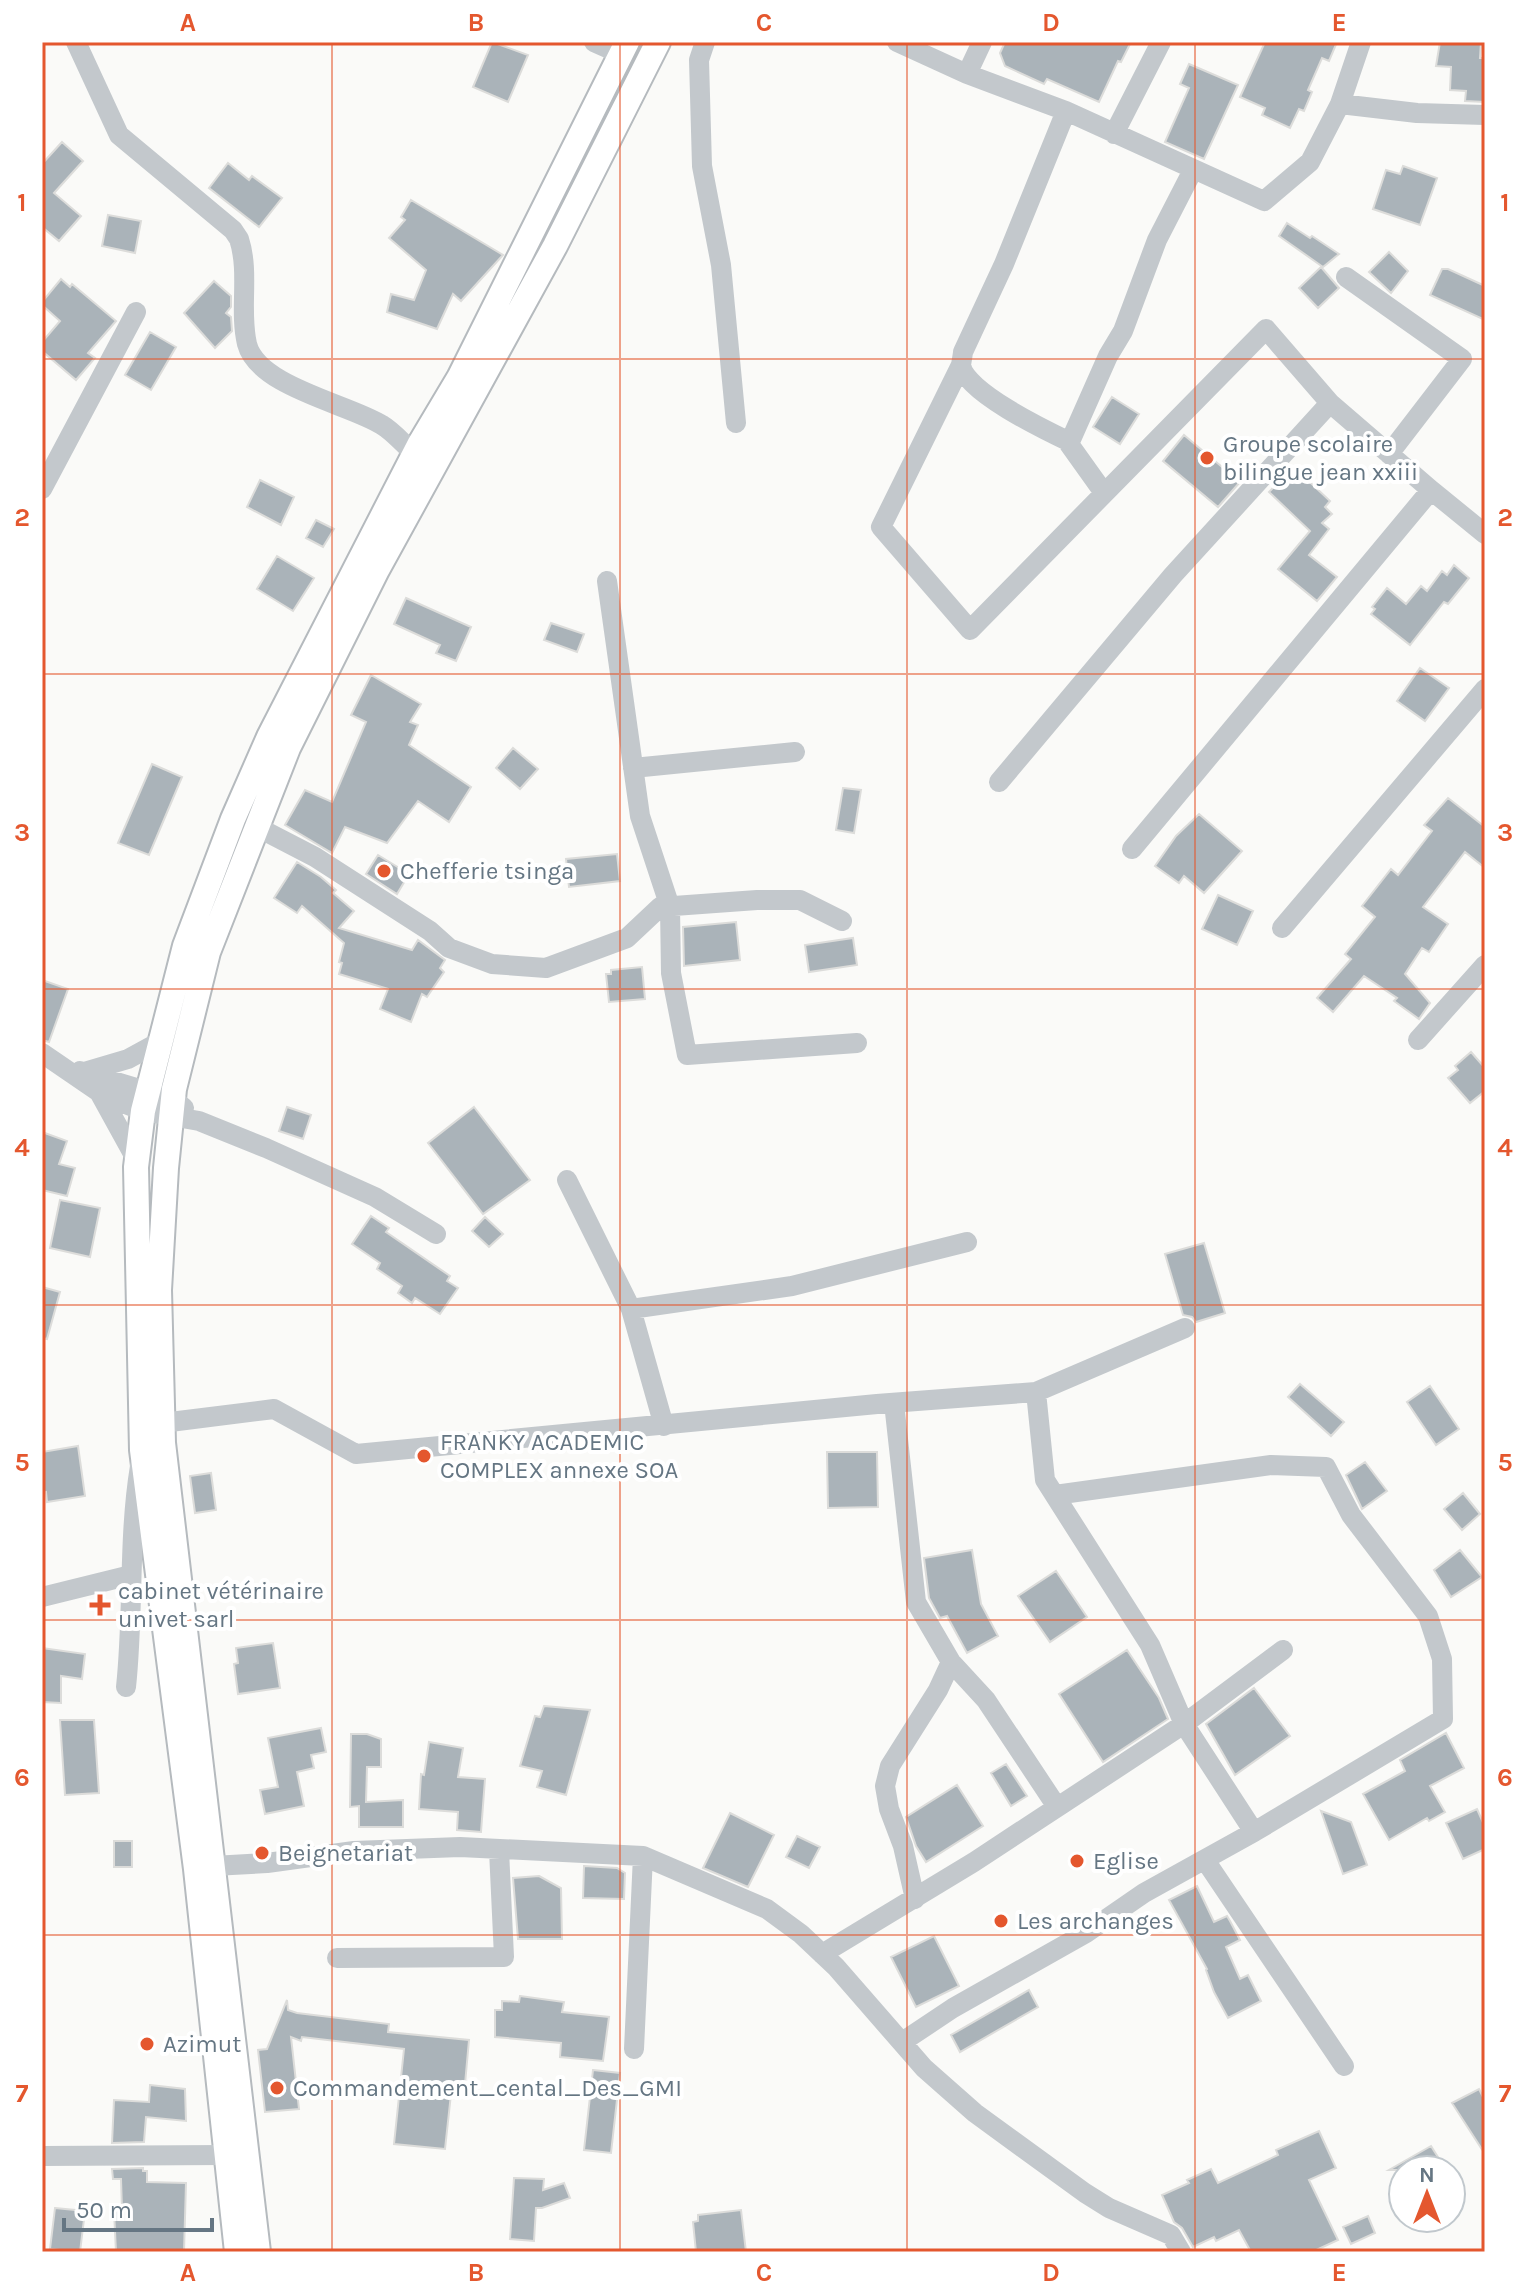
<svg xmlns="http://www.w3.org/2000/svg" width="1527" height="2294" viewBox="0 0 1527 2294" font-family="Karla,sans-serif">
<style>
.building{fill:#aab3b9;stroke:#dcdcda;stroke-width:2}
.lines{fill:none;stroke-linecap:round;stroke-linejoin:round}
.major-casing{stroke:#b5babe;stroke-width:28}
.minor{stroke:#c3c8cc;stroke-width:20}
.major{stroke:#fff;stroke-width:24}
.grid{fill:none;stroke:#e4572e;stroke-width:2;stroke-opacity:0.55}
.poi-dot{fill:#e4572e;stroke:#fff;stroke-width:3}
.labels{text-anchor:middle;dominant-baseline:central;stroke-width:8;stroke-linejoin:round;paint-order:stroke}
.poi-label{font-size:24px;fill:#657683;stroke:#fff;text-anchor:start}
.neatline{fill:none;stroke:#e4572e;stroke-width:3}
.grid-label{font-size:26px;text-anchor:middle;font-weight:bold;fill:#e4572e}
</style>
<rect width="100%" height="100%" fill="#fafaf8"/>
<path class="building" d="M492,42l36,13 -20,47 -35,-15z
M1005,42h126l-10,20 -3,-1 -19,41 -52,-23 -3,5 -39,-18 -5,-13z
M1265,42h72l-8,19 -7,-3 -14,32 4,2 -8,19 -5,-2 -9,19 -28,-13 3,-7 -25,-11z
M1440,42h41l-1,16h5v44l-20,-1 1,-10 -16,-1 1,-23 -15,-1z
M1189,64l49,21 -34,74 -39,-17 24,-54 -9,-4z
M62,142l21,19 -29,32 27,23 -22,25 -17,-14v-63z
M228,163l21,17 3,-4 30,22 -23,29 -50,-39z
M1403,166l34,12 -17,47 -47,-16 13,-39 14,4z
M411,200l92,55 -42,46 -8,-7 -16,35 -50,-17 4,-18 23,6 12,-30 -37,-32 16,-18 -4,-3z
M108,215l33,6 -6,32 -33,-7z
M1287,223l23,15 2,-2 27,18 -16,13 -44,-31z
M1389,252l19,19 -17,22 -22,-21z
M1321,267l18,21 -21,20 -19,-20z
M1442,269h6l37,17v34l-55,-25z
M61,279l9,8 2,-3 44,37 -28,32 7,5 -19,22 -34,-29v-9l18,-21 -18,-16v-3z
M214,281l17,15v11l-5,6 5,4 1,14 -17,17 -31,-35z
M150,332l26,15 -25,43 -26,-15z
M1112,397l27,17 -19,30 -27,-17z
M1184,435l56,47 -22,25 -55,-46z
M1297,470l33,31 -5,6 7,7 -10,9 7,6 -20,26 28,22 -20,24 -39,-32 32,-38 -41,-39 19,-20 3,4z
M260,480l34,17 -13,28 -34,-18z
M316,520l18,9 -11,18 -17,-9z
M277,556l37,22 -21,33 -36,-22z
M1454,565l15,13 -21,26 -4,-2 -34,43 -39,-31 4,-5 -3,-2 15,-19 19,16 15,-18 6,5 15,-20 5,4z
M406,598l65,29 -15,34 -20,-8 4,-8 -46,-21z
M551,623l33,11 -7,18 -33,-12z
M1420,668l29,20 -24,33 -28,-20z
M371,675l50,29 -11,18 8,3 -9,20 62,42 -22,35 -31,-21 -31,42 -42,-16 -13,26 -47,-28 20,-35 27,12 34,-80 -15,-7z
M513,748l25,21 -18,20 -24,-21z
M152,764l30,13 -33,78 -31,-12z
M843,788l18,2 -7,43 -18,-3z
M1448,798l37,29v41l-20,-16 -42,55 25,17 -19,28 -7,-4 -17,26 25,29 -11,16 -25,-18 3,-3 -33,-22 -31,36 -16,-14 34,-39 -6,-5 30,-37 -13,-11 29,-37 7,6 34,-44 -8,-6z
M1199,814l43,37 -38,42 -20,-17 -5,7 -24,-17 21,-30z
M617,854l3,27 -51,6 -3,-28z
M378,855l31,19 -12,20 -31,-20z
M297,862l24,15 15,13 -3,3 21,18 -15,17 73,22 6,-10 27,20 -5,8 4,4 -17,25 -5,-3 -11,28 -31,-13 8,-20 -49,-15 3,-11 -3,-1 5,-19 -42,-37 -5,7 -23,-15z
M1218,895l35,16 -16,34 -35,-16z
M736,922l4,38 -56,6 -1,-39z
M853,938l4,27 -48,7 -4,-27z
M642,967l3,32 -36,3 -3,-28h5v-4z
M42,980l26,9 -19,53 -7,-2z
M1471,1052l14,16v23l-15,12 -22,-25 10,-8 -3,-4z
M287,1107l24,8 -8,24 -24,-8z
M474,1107l56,73 -47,34 -55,-71z
M42,1132l25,9 -8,23 16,4 -8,28 -25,-6z
M60,1200l40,8 -10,49 -40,-9z
M371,1216l18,12 -3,4 64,44 -3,5 11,7 -18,26 -25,-16 -3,5 -14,-10 4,-7 -25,-17 3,-6 -28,-19z
M485,1217l18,17 -14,13 -17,-16z
M1204,1243l21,70 -29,9 -4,-5 -9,-2 -18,-61z
M42,1287l18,5 -13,47 -5,-1z
M1300,1384l44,38 -13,14 -43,-39z
M1430,1386l29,43 -23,16 -29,-43z
M78,1446l7,50 -38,6 -1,-10 -4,1v-41z
M827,1452h50l1,55 -50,1z
M1365,1462l22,29 -25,18 -16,-34z
M211,1473l5,37 -21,3 -5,-37z
M1463,1493l17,21 -18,16 -18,-21z
M972,1550l9,54 17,32 -31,17 -20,-37 -7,2 -11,-20 -5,-40z
M1460,1550l22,27 -31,20 -17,-27z
M1056,1571l31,46 -37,25 -32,-46z
M273,1643l7,45 -42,6 -4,-30 4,-1 -2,-15z
M42,1648l43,6 -3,25 -21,-3v27l-19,-1z
M1127,1650l32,48 9,21 -65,43 -44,-68z
M1254,1688l36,48 -55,39 -29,-51z
M544,1706l46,4 -24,85 -29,-8 5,-16 -22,-5 15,-50 5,1z
M60,1720h34l5,73 -34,2z
M321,1728l5,24 -15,3 3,13 -17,4 7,34 -39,8 -5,-24 18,-3 -10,-49z
M1446,1733l18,35 -34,18 15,26 -16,9 -2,-3 -38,22 -26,-46 42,-23 -5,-11z
M351,1734h16l14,5v28h-14l-1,35 37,-2v27h-44v-21l-9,1z
M429,1742l34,6 -5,29 27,2 -4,53 -24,-2 1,-18 -39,-3 2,-35 3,1z
M1006,1764l21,32 -16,10 -20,-33z
M957,1785l26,41 -57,36 -10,-16 -10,-29z
M1477,1809l8,18v22l-22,10 -17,-36z
M1321,1811l30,11 16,43 -24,9z
M730,1813l44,22 -26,52 -45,-19z
M797,1836l23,11 -11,21 -23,-11z
M114,1841h18v26h-18z
M584,1866l33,2 8,5 -1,26 -41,-1z
M539,1876l22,12 1,51h-44l-5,-61z
M1197,1886l17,36 13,-6 3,5 10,19 -14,7 14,32 8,-4 13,26 -33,17 -14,-26 -8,-22 1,-1 -38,-69z
M934,1936l25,50 -43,21 -25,-50z
M1029,1990l9,17 -78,45 -9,-17z
M520,1996l44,6 -2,10 47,5 -6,44 -43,-4 1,-14 -66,-6v-27h7v-9l17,1z
M287,2000l1,10 9,3 92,11 -1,8 81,8 -5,55 -13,-1 -6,55 -51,-5 10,-95 -102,-12 -1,4 -10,-4 8,72 -34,3 -7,-62 9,-1z
M593,2070l27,3 -9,80 -27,-3z
M150,2085l35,4 1,32 -40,-4 -2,25 -32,1 2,-43 35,2z
M1479,2089l6,12v53l-33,-51z
M1319,2131l17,37 -27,12 29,60 -26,12h-61l-12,-22 -23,11 -2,-4 -21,10 -11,-19 -8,-6 -12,-27 27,-12 -2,-3 24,-11 7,14 60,-28 -2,-5z
M1431,2146l15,24h-57z
M143,2168v3h4v11l39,1 -2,69h-68l-2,-41 8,-1 -1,-31h-8l-1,-10z
M514,2178l30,1 -1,11 21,-7 6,15 -28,10h-6l-2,33 -24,-2z
M55,2208l30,3 -5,41 -30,-3z
M741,2210l5,42h-50l-3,-30 5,-1v-6z
M1368,2216l7,17 -24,11 -8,-17z"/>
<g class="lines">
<defs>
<path id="major" d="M237,2252l-41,-383 -54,-419 -6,-283 7,-56 42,-165 48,-127 36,-82 150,-292 40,-67 168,-336
M258,2252l-95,-809 -4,-153 7,-122 8,-79 34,-137 80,-204 89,-178 178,-324 103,-204"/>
</defs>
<use href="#major" class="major-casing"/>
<path class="minor" d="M76,42l43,93 114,95 6,9c11,34 0,71 8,105 11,43 102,60 135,81 12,7 22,20 33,29
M594,42l27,12
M705,42l-6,18 3,106 19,99 15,158
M897,42l70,32 99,37 198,90 46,-39 30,-58 21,-62
M967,74l15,-32
M1340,104l77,9 68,2
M1066,111l-62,153 -41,88c0,1 -2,13 -2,13 4,27 86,66 109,77
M1114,134l47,-92
M1346,277l116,82 -73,95
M961,365l-80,162 89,103 296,-301 64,74 101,87 -299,359
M42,489l94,-177
M1431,490l54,44
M1104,493l-35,-49 39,-88 15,-25 34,-91 36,-70
M607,581l33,235 30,91 1,66 16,82 170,-12
M633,768l162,-16
M999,782l174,-207 157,-172
M257,827l58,30 115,74 19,17 43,16 54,4 81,-30 33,-31 97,-7h43l42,21
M1282,928l203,-239
M1418,1040l67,-75
M42,1053l57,39 19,9 25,10 56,10 67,27 109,49 61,37
M80,1071l93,28 11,9
M84,1072l44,-13 33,-18
M99,1092l38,69
M567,1180l64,129 33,117
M631,1309l161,-23 175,-44
M894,1403l22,199 35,60 35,38 71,107
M162,1423l112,-14 82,45 521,-50 159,-12 149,-64
M42,1597l89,-22
M126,1687c8,-74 2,-148 14,-221
M1254,1832l-70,-108 99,-74
M1205,1860l139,206
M213,1866l54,-3 87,-12 106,-4 183,9 124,53 34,25 35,33 88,101 51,45 110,80 24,15 62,27 10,17
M915,1899l-12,-53 -14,-37 -4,-23 5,-20 48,-76 13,-28
M822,1954l152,-92 210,-138 -34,-79 -105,-165 -9,-88
M337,1958l167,-1 -5,-107
M902,2042l51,-34 133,-75 58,-40 110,-61 189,-113 -1,-60 -14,-43 -77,-101 -25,-48 -55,-2 -216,30
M634,2049l9,-193
M42,2156l184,-1"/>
<use href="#major" class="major"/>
</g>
<path class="grid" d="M332,42v2210M620,42v2210M907,42v2210M1195,42v2210M42,359h1443M42,674h1443M42,989h1443M42,1305h1443M42,1620h1443M42,1935h1443"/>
<g class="poi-dot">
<circle cx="1207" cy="458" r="8"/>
<circle cx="384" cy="871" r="8"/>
<circle cx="424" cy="1456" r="8"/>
<path d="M96 1593h8v8h8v8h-8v8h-8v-8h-8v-8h8z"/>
<circle cx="262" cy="1853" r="8"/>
<circle cx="1077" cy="1861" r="8"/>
<circle cx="1001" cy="1921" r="8"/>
<circle cx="147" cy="2044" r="8"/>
<circle cx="277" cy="2088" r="8"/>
</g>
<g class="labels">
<g class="poi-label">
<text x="1223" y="444">Groupe scolaire<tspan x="1223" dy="28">bilingue jean xxiii</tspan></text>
<text x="400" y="871">Chefferie tsinga</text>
<text x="440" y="1442">FRANKY ACADEMIC<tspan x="440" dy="28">COMPLEX annexe SOA</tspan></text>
<text x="118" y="1591">cabinet vétérinaire<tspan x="118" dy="28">univet sarl</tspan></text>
<text x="278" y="1853">Beignetariat</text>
<text x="1093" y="1861">Eglise</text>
<text x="1017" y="1921">Les archanges</text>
<text x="163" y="2044">Azimut</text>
<text x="293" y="2088">Commandement_cental_Des_GMI</text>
</g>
</g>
<rect width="1527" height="2294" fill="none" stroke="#ffffff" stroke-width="88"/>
<g transform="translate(1427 2194)"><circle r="38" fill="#ffffff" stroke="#c1c8cd" stroke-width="2"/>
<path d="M0-6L14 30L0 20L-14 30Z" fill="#e4572e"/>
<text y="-12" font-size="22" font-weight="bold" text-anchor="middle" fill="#657683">N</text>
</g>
<path d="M64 2218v12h148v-12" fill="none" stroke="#657683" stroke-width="4"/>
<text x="76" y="2218" font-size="24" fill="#657683" stroke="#ffffff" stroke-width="6" paint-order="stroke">50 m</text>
<rect x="44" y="44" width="1439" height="2206" class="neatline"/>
<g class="grid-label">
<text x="188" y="31">A</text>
<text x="476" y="31">B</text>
<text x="764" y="31">C</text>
<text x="1051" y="31">D</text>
<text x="1339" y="31">E</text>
<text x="22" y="211">1</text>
<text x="1505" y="211">1</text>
<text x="22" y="526">2</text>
<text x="1505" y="526">2</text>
<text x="22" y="841">3</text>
<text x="1505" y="841">3</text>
<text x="22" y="1156">4</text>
<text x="1505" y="1156">4</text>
<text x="22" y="1471">5</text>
<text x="1505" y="1471">5</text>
<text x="22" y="1786">6</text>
<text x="1505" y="1786">6</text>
<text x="22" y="2102">7</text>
<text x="1505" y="2102">7</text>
<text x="188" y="2281">A</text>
<text x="476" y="2281">B</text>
<text x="764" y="2281">C</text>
<text x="1051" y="2281">D</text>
<text x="1339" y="2281">E</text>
</g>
</svg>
